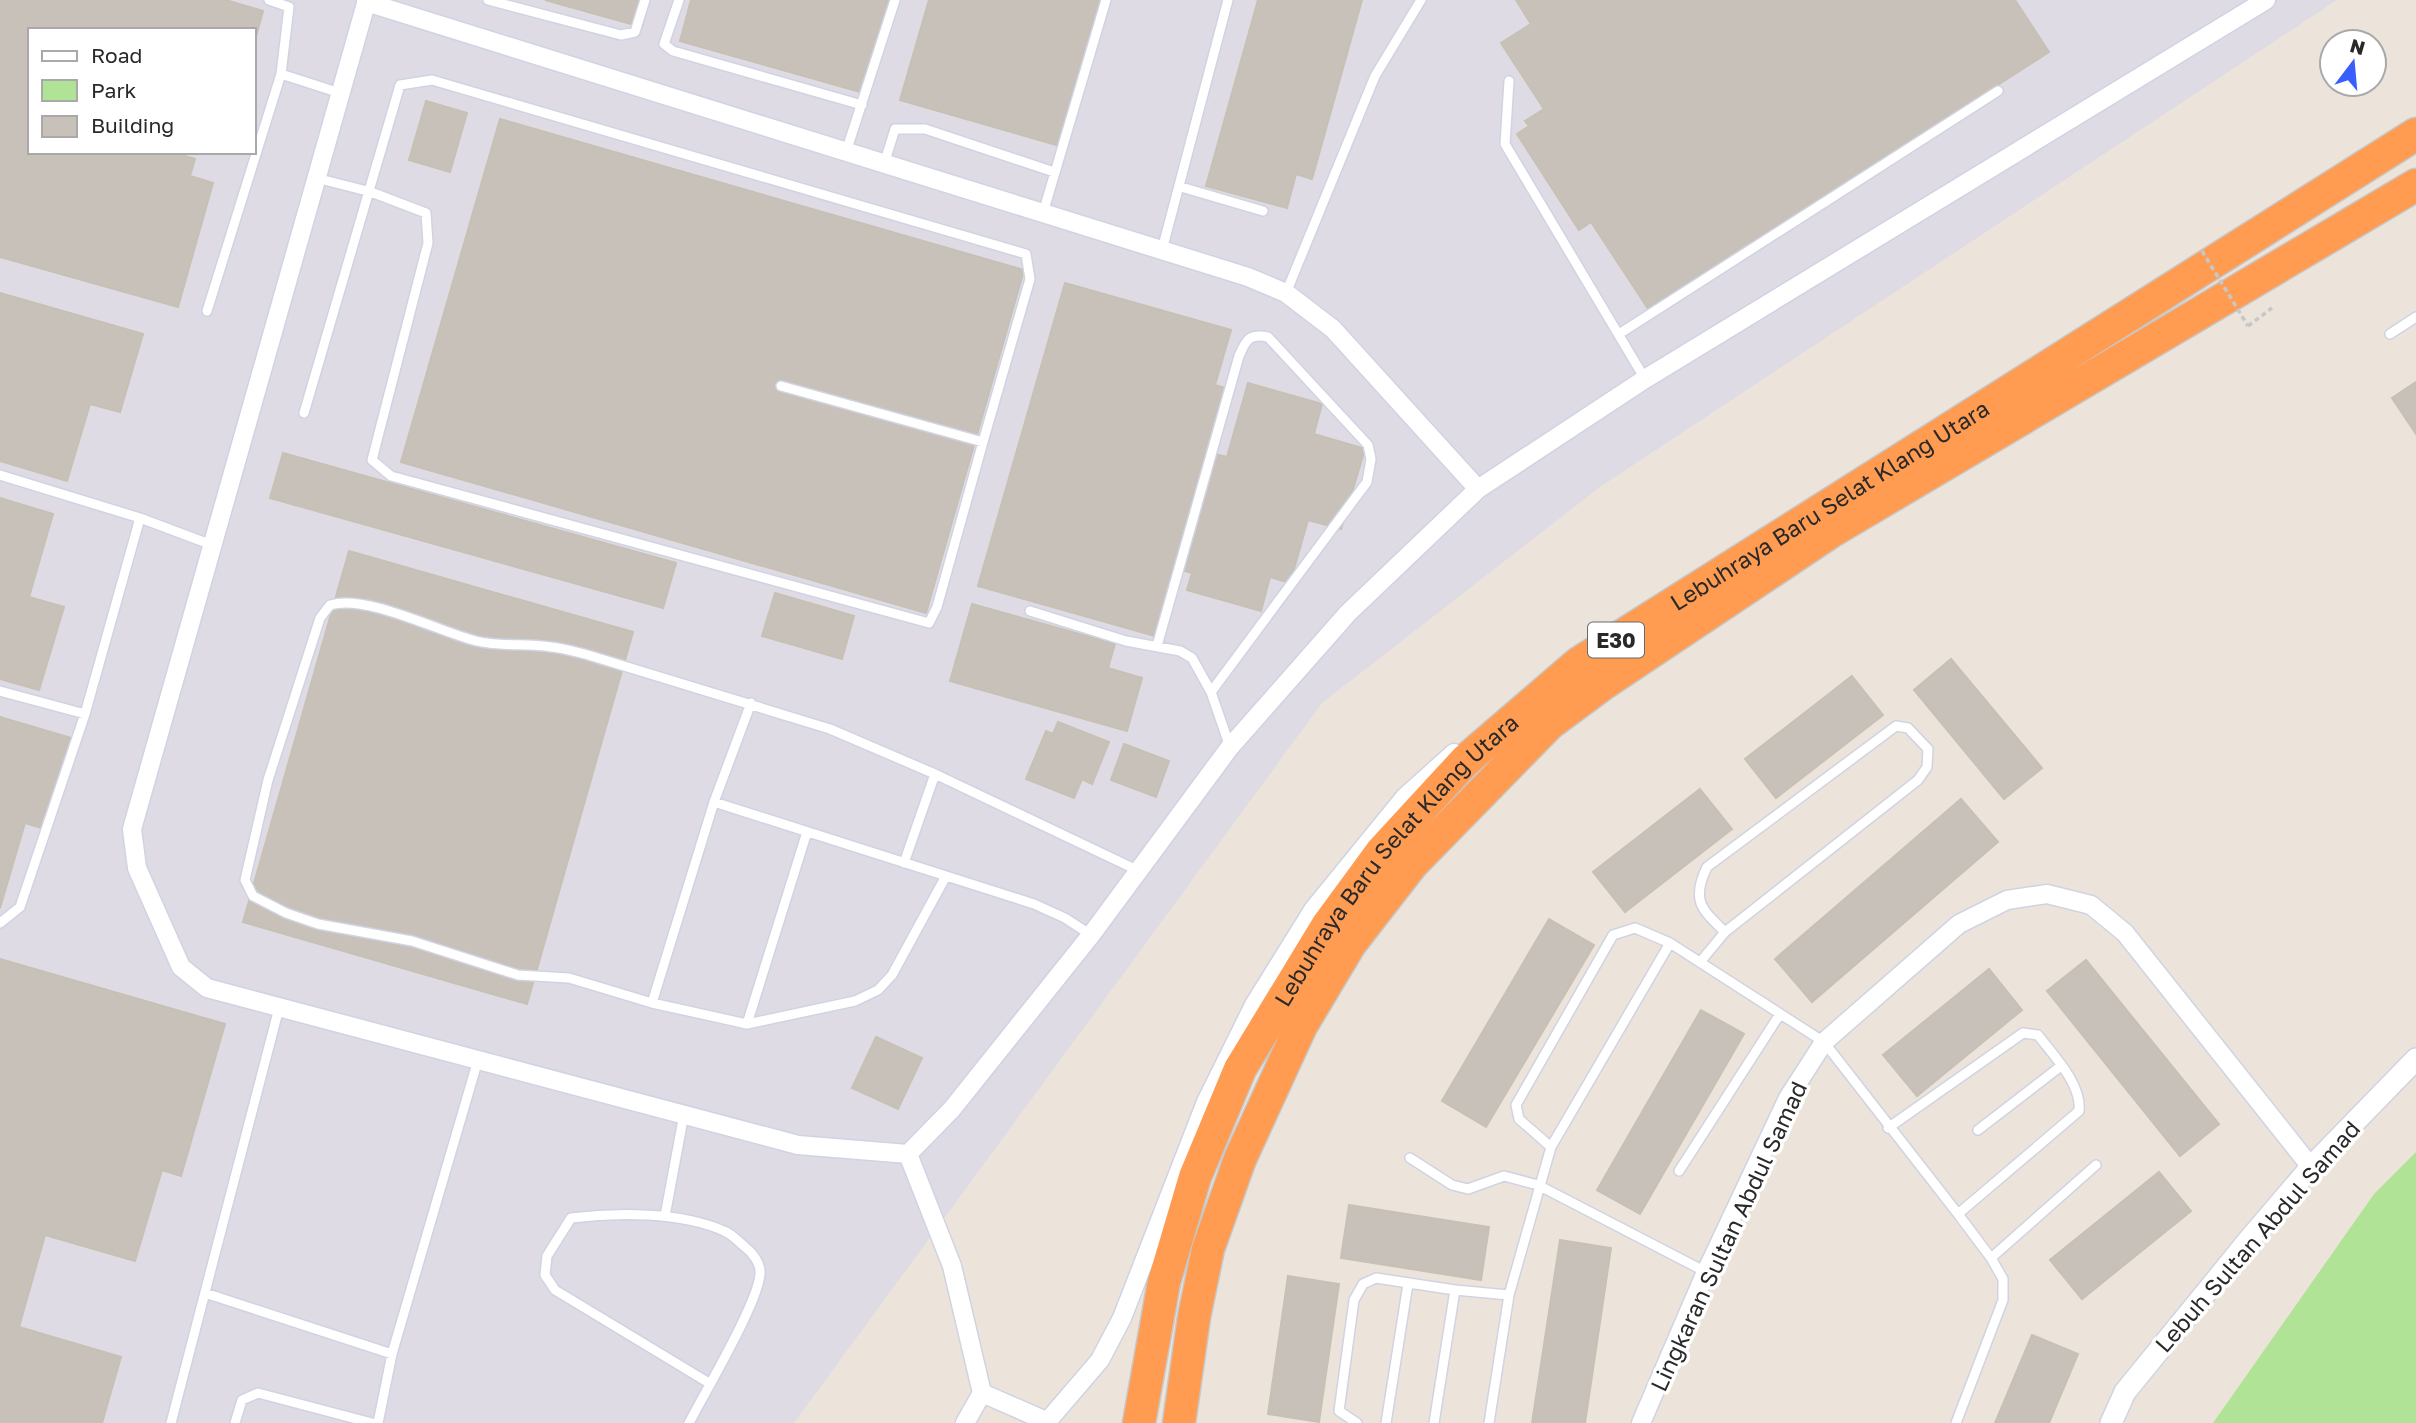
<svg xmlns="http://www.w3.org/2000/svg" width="2416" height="1423" viewBox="0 0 2416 1423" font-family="'Golos Text',sans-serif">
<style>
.industrial{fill:#dedbe4;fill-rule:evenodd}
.green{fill:#b1e396}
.building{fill:#c7c1ba;stroke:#c7c0b4;stroke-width:2}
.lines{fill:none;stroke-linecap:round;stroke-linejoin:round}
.service-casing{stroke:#d0d3e2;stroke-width:12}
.minor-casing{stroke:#d0d3e2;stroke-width:21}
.tertiary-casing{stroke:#d0d3e2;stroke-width:24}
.motorway-casing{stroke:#c7c7c7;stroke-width:35}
.path{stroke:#c7c7c7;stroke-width:3.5;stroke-dasharray:5 3.5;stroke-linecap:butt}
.service{stroke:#fff;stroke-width:9}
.minor{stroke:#fff;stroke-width:18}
.tertiary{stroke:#fff;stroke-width:21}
.motorway{stroke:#ff9c52;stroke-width:32}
.path-bridge{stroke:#c7c7c7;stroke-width:3.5;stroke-dasharray:5 3.5;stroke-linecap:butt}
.labels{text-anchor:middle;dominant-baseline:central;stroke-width:7;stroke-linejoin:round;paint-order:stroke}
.shield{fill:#fff;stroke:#696969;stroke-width:2}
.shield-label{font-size:21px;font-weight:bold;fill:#292929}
.street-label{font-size:23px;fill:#292929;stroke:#fff}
</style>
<rect width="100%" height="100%" fill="#ece4db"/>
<path class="industrial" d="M0,0h2337l-737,487 -278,216 -528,720h-794zM30,30h224v122h-224z"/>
<path class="green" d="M2416,1152v271h-203l161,-229z"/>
<path class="building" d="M0,0h226l37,11 -9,33v-14h-224v122h142l23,7 -5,17 23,7 -35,124 -178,-50z
M545,0h104l-7,27z
M691,0h199l-26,93 -184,-52z
M929,0h173l-42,146 -160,-46z
M1258,0h104l-50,179 -16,-5 -9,34 -81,-22z
M1516,0h499l34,52 -400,258 -58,-88 -12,8 -62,-96 12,-8 -4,-5 19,-12 -43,-66 30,-19z
M426,101l41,12 -17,59 -41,-12z
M500,119l524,151 -98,343 -525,-151z
M1065,283l166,47 -16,55 10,3 -18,64 20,5 21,-74 74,21 -8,30 51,15 -24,80 -33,-9 -18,63 -20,-6 -9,34 -74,-21 5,-17 -18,-5 -19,68 -177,-50z
M0,293l143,41 -23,78 -30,-8 -23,77 -67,-20z
M2416,382v52l-24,-36z
M283,453l393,110 -13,45 -393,-110z
M0,498l53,16 -24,83 35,10 -25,83 -39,-11z
M349,551l284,81 -106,372 -284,-82z
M775,593l79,23 -12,43 -80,-23z
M972,604l143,40 -7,24 34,10 -15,53 -177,-50z
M1951,659l91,109 -38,31 -90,-109z
M1852,676l31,39 -107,83 -31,-39z
M0,717l71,21 -26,91 -20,-6 -25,85z
M1058,722l51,20 -17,42 -10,-5 -8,19 -48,-19 20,-48 7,3z
M1124,744l45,17 -13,36 -45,-17z
M1700,789l32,40 -107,83 -32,-40z
M1961,799l37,43 -186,160 -37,-43z
M1549,919l45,26 -108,182 -44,-26z
M0,959l225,65 -44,152 -19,-6 -27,91 -90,-26 -26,92 102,30 -19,66h-102z
M2086,960l133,164 -39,32 -133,-165z
M1989,969l33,41 -105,86 -34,-41z
M1701,1010l43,24 -104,180 -43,-24z
M876,1037l46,21 -24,51 -46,-21z
M2159,1172l32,39 -109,88 -32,-39z
M1349,1205l140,22 -8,53 -140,-22z
M1560,1240l51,8 -26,175h-53z
M1288,1276l51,8 -20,138 -51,-8z
M2032,1335l46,19 -29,69h-54z"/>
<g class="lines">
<defs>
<path id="service" d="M269,0l20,7 -8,67
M488,0l133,35 14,-3 10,-32
M679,0l-15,44 9,7 189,54
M1509,81l-4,63 140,235
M846,152l49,-152
M884,164l11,-35h30l129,43
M316,178l55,14 55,21 2,30 -56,217 19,16 538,147 8,-16 46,-165
M1181,187l82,24
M1043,213l63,-213
M1162,250l66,-250
M1286,293l89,-217 46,-76
M207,311l74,-237 59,19
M1619,334l379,-243
M2390,334l26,-17
M304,413l96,-328 32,-5 594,174 4,25 -47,163 -202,-56
M0,475l140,43 72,27
M1030,611l96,30 54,10 12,7 19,34 19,55
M1157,646l82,-290c7,-16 10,-23 29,-19l100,108 3,14 -4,23 -156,210
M0,691l85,23
M714,802l37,-99
M904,863l31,-89
M0,923l20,-16 65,-193 55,-196
M1091,935l-26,-17 -31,-14 -320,-102 -62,201 -83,-25 -51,-3 -106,-34 -94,-17 -32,-11 -33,-17 -8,-16 23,-100 52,-162 10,-13c37,-11 107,26 146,36 25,6 50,2 75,6 13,1 25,5 37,8l242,74 105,45 204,97
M1701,961l24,-29 193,-152 9,-13 1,-18 -20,-21 -12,-2 -189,141c-16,33 -6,42 18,65
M652,1003l95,21 108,-23 23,-11 14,-15 54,-99
M747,1024l60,-192
M1978,1130l83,-64
M1551,1147l-32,-28 -3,-14 97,-170 22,-7 35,15
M1410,1158l42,27 16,4 36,-13 34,9 168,87
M1679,1171l101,-157
M665,1216l19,-102
M1991,1258l105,-93
M1455,1290l54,5
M205,1293l187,61 86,-294
M171,1423l108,-415
M235,1423l7,-23 16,-7 114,30
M378,1423l14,-69
M689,1423c16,-31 69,-120 71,-149 1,-10 -7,-21 -15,-27 -6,-5 -13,-13 -21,-16 -42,-19 -108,-19 -153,-13l-24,38 -2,19 10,15 154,93
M1357,1423l-18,-12 15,-111 9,-16 13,-6 79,12 -21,133
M1386,1423l22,-139
M1489,1423l20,-128 42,-148 119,-204 154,99 134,172 121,-103c3,-27 -26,-56 -41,-76l-15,-2 -135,95
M1956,1423l47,-123v-21l-12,-21 -33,-44"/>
<path id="minor" d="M367,0l-235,829 5,39 44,99 26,21 591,157 110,9 44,112 30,127 64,28
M366,2l882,275 38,16 47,36 145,160
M908,1154l44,-45 139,-174 139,-188 118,-134 130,-124 167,-110 621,-379
M965,1423l17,-30
M1046,1423l54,-63 22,-42 84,-216 48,-97 59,-95 92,-113 49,-44
M1641,1423l65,-151 82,-174 36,-56 135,-118 48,-24 40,-6 44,11 34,28 186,234"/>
<path id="tertiary" d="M2111,1423l14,-31 123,-151 63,-74 105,-108"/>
<g id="motorway">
<path id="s1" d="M1139,1423l25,-141 31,-105 45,-108 87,-143 55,-75 83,-90 114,-98 837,-529"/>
<path d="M1179,1423l15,-106 14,-68 32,-90 61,-133 49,-82 62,-80 137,-140 54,-40 229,-153 584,-346"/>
</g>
</defs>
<use href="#service" class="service-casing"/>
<use href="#minor" class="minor-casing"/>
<use href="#tertiary" class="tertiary-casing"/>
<use href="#motorway" class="motorway-casing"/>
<path class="path" d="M2248,326l24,-18"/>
<use href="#service" class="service"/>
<use href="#minor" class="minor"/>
<use href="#tertiary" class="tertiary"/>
<use href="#motorway" class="motorway"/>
<path class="path-bridge" d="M2202,251l46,75"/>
</g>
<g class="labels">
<rect class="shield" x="1588" y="622.5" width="56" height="35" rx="5"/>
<g class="shield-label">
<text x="1616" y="640">E30</text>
</g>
<g class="street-label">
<text stroke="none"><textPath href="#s1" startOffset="1199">Lebuhraya Baru Selat Klang Utara</textPath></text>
<text stroke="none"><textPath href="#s1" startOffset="632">Lebuhraya Baru Selat Klang Utara</textPath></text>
<text transform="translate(1728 1236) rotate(-65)">Lingkaran Sultan Abdul Samad</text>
<text transform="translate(2257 1236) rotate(-49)">Lebuh Sultan Abdul Samad</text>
</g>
</g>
<rect x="28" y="28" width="228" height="126" fill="#ffffff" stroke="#a9a9a9" stroke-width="2"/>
<rect x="42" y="51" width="35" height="10" fill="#ffffff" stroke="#a9a9a9" stroke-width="2"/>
<text x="91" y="63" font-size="21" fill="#292929">Road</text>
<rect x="42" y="80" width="35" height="21" fill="#b1e396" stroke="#a9a9a9" stroke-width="2"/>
<text x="91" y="98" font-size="21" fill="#292929">Park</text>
<rect x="42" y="116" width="35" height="21" fill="#c7c1ba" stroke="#a9a9a9" stroke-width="2"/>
<text x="91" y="133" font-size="21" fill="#292929">Building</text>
<g transform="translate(2353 63) rotate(16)"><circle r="33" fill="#ffffff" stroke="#a9a9a9" stroke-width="2"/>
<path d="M0-5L12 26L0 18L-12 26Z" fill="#385efb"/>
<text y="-10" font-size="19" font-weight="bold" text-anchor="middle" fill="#292929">N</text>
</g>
</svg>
